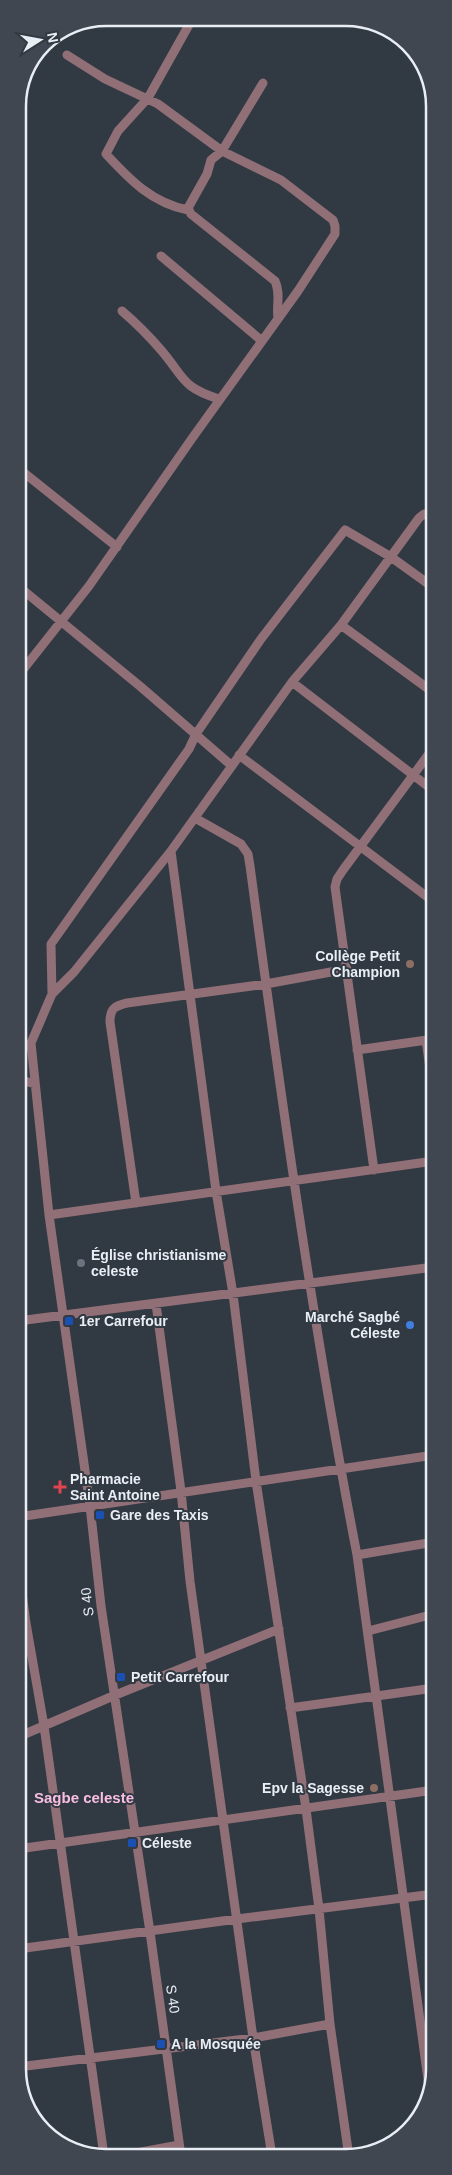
<svg xmlns="http://www.w3.org/2000/svg" width="452" height="2175" viewBox="0 0 452 2175" font-family="Helvetica,sans-serif">
<style>
.lines{fill:none;stroke-linecap:round;stroke-linejoin:round}
.street{stroke:#906f76;stroke-width:9}
.education-dot{fill:#8d6e63;stroke:#313943;stroke-width:2}
.worship-dot{fill:#6b7280;stroke:#313943;stroke-width:2}
.transit-dot{fill:#1a4fb4;stroke:#313943;stroke-width:2}
.shop-dot{fill:#3f7fe0;stroke:#313943;stroke-width:2}
.health-dot{fill:#e0444e;stroke:#313943;stroke-width:2}
.labels{text-anchor:middle;dominant-baseline:central;stroke-width:4;stroke-linejoin:round;paint-order:stroke}
.poi-label{font-size:14px;font-weight:bold;fill:#e9eef5;stroke:#313943;text-anchor:start}
.street-label{font-size:14px;fill:#e9eef5;stroke:#313943}
.neighbourhood-label{font-size:15px;font-weight:bold;fill:#f8bee2;stroke:#313943}
.rim{fill:none;stroke:#e9eef5;stroke-width:2.5}
</style>
<rect width="100%" height="100%" fill="#313943"/>
<g class="lines">
<path class="street" d="M263,83l-41,68 -11,9 -4,14 -19,34 3,6 84,67c6,13 1,24 3,37
M188,210c-36,-7 -58,-30 -82,-56l12,-23 30,-33 42,-75
M161,256l101,85
M122,311c14,12 27,25 39,39 24,28 20,37 58,49
M18,468l99,79
M18,586l123,101 91,79
M341,625l93,68
M18,676l71,-90 104,-149 105,-146 37,-57v-8l-2,-6 -52,-40 -59,-29 -64,-47 -53,-25 -38,-24
M292,682l142,109
M239,755l195,147
M195,818l46,26 7,10 2,12c31,231 63,461 107,689l72,532
M171,851l45,340 17,103 23,187 50,328 13,100 11,115 19,133
M52,994l22,-22 97,-121 121,-169 49,-57 78,-107 5,-4 10,4
M426,1040l8,58
M31,1043l18,172 41,291 11,100 49,326 31,224
M18,1050l13,-7 21,-49 -1,-50 138,-195 7,-15 65,-95 84,-109 46,27 43,31
M357,1050l77,-11
M18,1079l17,5
M374,1170l-39,-283 2,-8 6,-9 91,-123
M136,1203l-26,-181c0,-13 4,-16 17,-19l139,-19 81,-15
M49,1215l385,-54
M156,1304l25,187 9,90 63,457 19,118
M18,1321l416,-54
M18,1517l416,-62
M357,1555l77,-13
M18,1562l8,61 18,103 60,430
M368,1631l66,-17
M290,1708l144,-20
M18,1737l95,-41 166,-67
M18,1849l416,-59
M18,1949l219,-30 197,-25
M18,2067l235,-29 77,-14
M120,2156l59,-11"/>
</g>
<g class="education-dot">
<circle cx="410" cy="964" r="5"/>
<circle cx="374" cy="1788" r="5"/>
</g>
<circle class="worship-dot" cx="81" cy="1263" r="5"/>
<g class="transit-dot">
<rect x="64" y="1316" width="10" height="10" rx="2.5"/>
<rect x="95" y="1510" width="10" height="10" rx="2.5"/>
<rect x="116" y="1672" width="10" height="10" rx="2.5"/>
<rect x="127" y="1838" width="10" height="10" rx="2.5"/>
<rect x="156" y="2039" width="10" height="10" rx="2.5"/>
</g>
<circle class="shop-dot" cx="410" cy="1325" r="5"/>
<path class="health-dot" d="M57.5 1479.5h5v5h5v5h-5v5h-5v-5h-5v-5h5z"/>
<g class="labels">
<g class="poi-label">
<text x="400" y="956" text-anchor="end">Collège Petit<tspan x="400" dy="16">Champion</tspan></text>
<text x="91" y="1255">Église christianisme<tspan x="91" dy="16">celeste</tspan></text>
<text x="400" y="1317" text-anchor="end">Marché Sagbé<tspan x="400" dy="16">Céleste</tspan></text>
<text x="79" y="1321">1er Carrefour</text>
<text x="70" y="1479">Pharmacie<tspan x="70" dy="16">Saint Antoine</tspan></text>
<text x="110" y="1515">Gare des Taxis</text>
<text x="131" y="1677">Petit Carrefour</text>
<text x="364" y="1788" text-anchor="end">Epv la Sagesse</text>
<text x="142" y="1843">Céleste</text>
<text x="171" y="2044">A la Mosquée</text>
</g>
<g class="street-label">
<text transform="translate(87 1602) rotate(-97)">S 40</text>
<text transform="translate(173 1999) rotate(82)">S 40</text>
</g>
<g class="neighbourhood-label">
<text x="84" y="1797">Sagbe celeste</text>
</g>
</g>
<path d="M0 0H452V2175H0ZM106 26H346A80 80 0 0 1 426 106V2069A80 80 0 0 1 346 2149H106A80 80 0 0 1 26 2069V106A80 80 0 0 1 106 26Z" fill="#404751" fill-rule="evenodd"/>
<path class="rim" d="M106 26H346A80 80 0 0 1 426 106V2069A80 80 0 0 1 346 2149H106A80 80 0 0 1 26 2069V106A80 80 0 0 1 106 26Z"/>
<g transform="translate(40 40) rotate(79)" stroke="#313943" stroke-width="4" paint-order="stroke">
<path d="M0-4L9 19L0 12L-9 19Z" fill="#e9eef5"/>
<text y="-8" font-size="14" font-weight="bold" text-anchor="middle" fill="#e9eef5">N</text>
</g>
</svg>
